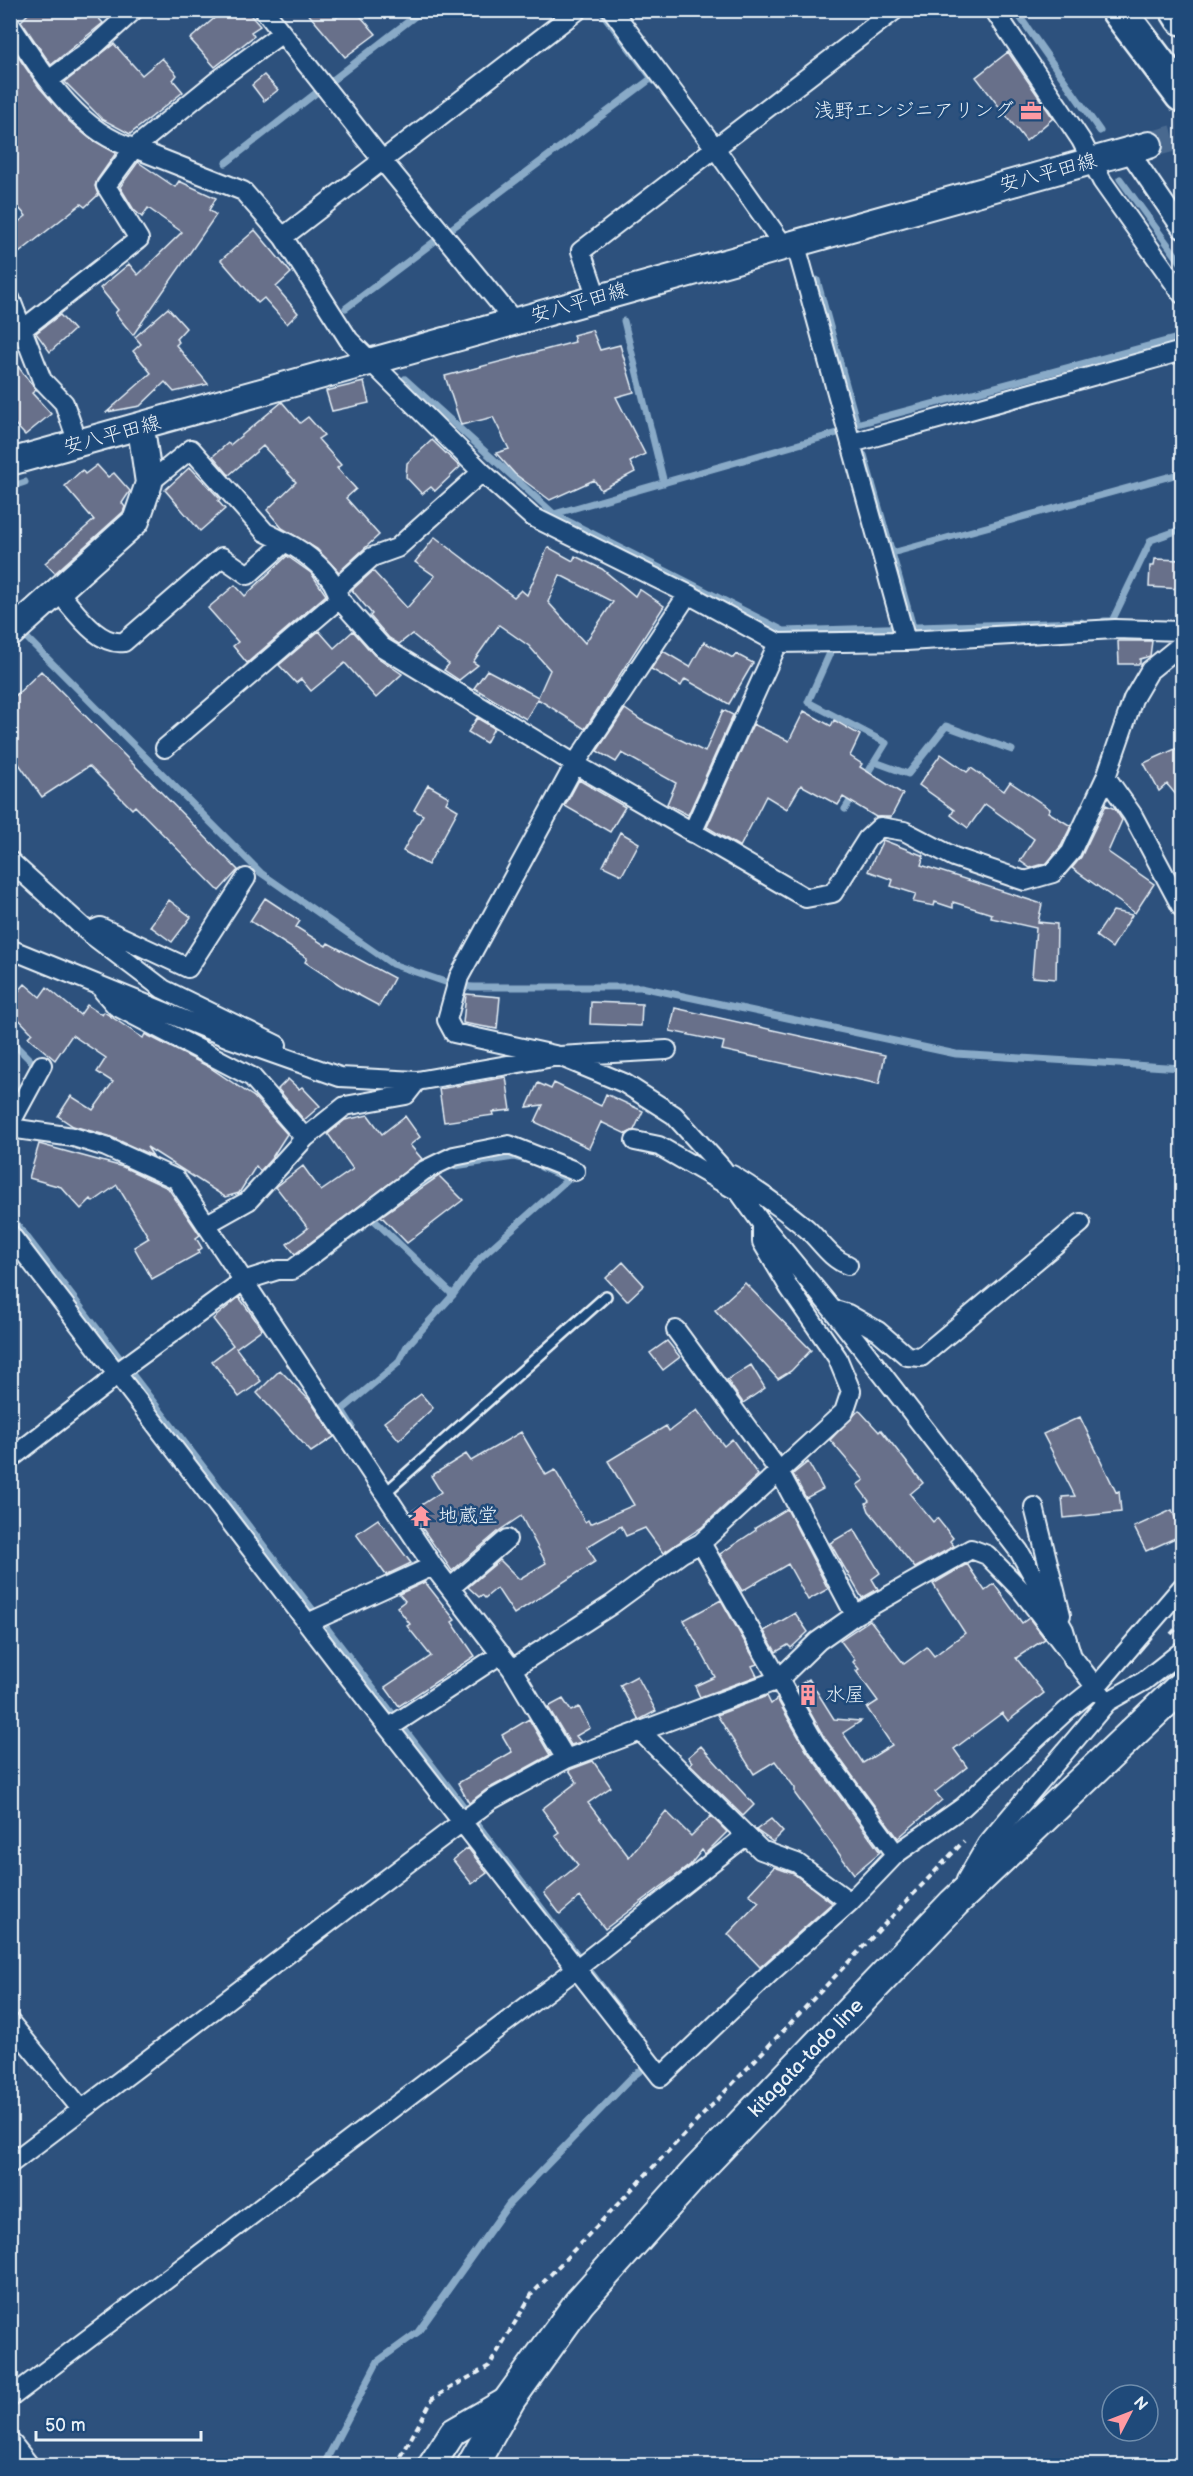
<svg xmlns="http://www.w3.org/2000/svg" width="1193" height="2476" viewBox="0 0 1193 2476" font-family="'Balsamiq Sans','Klee One',sans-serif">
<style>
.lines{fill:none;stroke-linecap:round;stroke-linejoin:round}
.stream{stroke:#89aac7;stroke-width:7}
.building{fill:#676f8a;stroke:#e8f1f8;stroke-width:1.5;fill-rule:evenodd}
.secondary-tunnel{stroke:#49698f;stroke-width:26;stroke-dasharray:26 13;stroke-linecap:butt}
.lane-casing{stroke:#e8f1f8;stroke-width:14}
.street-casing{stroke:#e8f1f8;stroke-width:22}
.secondary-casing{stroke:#e8f1f8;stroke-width:30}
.primary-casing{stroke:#e8f1f8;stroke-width:34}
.highway-casing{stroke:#e8f1f8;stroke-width:38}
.path{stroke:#e8f1f8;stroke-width:4;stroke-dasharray:6 4.5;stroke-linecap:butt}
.lane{stroke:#1f4a7a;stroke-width:9}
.street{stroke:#1f4a7a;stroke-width:18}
.secondary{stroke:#1f4a7a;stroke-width:26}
.primary{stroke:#1f4a7a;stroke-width:30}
.highway{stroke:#1f4a7a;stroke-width:33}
.labels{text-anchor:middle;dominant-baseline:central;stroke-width:5;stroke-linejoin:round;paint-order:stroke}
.poi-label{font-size:20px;fill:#e8f1f8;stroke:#1f4a7a;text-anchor:start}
.street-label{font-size:20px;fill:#e8f1f8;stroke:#1f4a7a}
</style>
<rect width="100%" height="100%" fill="#2d517d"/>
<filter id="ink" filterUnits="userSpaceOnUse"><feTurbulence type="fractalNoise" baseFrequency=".0167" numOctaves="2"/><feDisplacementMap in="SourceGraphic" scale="12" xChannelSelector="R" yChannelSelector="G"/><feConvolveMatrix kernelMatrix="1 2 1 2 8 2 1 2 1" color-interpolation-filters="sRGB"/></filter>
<g filter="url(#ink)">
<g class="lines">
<path class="stream" d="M600,10l54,71
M1015,10l85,121
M226,163l197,-153
M1120,179l62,85
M817,280l40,144 325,-87
M346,308l306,-230
M624,321l40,162
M405,379l149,135 230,117 297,-9
M864,455l28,98
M10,487l15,-5
M554,514l287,-82
M1104,621h8l39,-81 31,-11
M913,627l-21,-74 290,-80
M20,631l241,242 131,91 65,22 17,1h167l315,67 226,14
M834,644l-26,58 78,41 -22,36
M875,762l33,12 38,-48 66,24
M845,809l8,-13
M10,1040l26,26
M448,1167l66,-10 12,3
M403,1197l33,-23
M10,1215l622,811
M373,1219l80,76
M314,1263l49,-36
M352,1426l-10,-16 56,-47 9,-17 46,-51 27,-37 88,-79 -27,-12
M323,2466l55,-105 40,-29 91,-128 123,-127 16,-12"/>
</g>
<path class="building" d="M32,10h59l12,13 -52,42 -30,-44z
M224,10h22l14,16 -9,6 3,4 -39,31 -25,-28z
M305,10h25l7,7 9,-7h9l21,24 -31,23z
M114,44l28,31 20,-17 15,17 -4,5 10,12 -53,42 -28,-15 -37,-37z
M10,45l29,42 31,35 19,16 27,15 -19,27 -2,6 3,9 -13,12 -4,-3 -71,56v-31l16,-13 -16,-18z
M1008,52l45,66 -27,23 -50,-64z
M264,75l14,15 -14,11 -12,-16z
M138,162l37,25 4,-6 37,17 -7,12 7,5 -83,120 -18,-22 3,-3 -18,-22 29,-24 9,11 44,-43 -34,-24 -6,9 -8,-7 -14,-23z
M255,230l36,43 -15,14 22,26 -11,11 -23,-26 -6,5 -37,-43z
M168,308l18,20 -10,11 3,3 -3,3 32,39 -34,8 -9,-10 -25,24 -33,6 44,-39 -18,-22 8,-7 -6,-7z
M60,315l14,15 -24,22 -14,-19z
M592,330l8,20 20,-5 14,47 -18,5 29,57 -15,8 5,10 -34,18 -7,-10 -44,20 -35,-26 -19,-21 13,-4 -16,-32 -32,8 -16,-49 130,-34 -2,-7z
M10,356l26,34 -4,3 19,21 -26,21 -15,-16z
M364,382l5,21 -37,8 -6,-20z
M282,402l18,21 8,-6 16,18 -6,4 23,26 -4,3 19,21 -10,9 33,37 -40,37 -22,-23 -35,-21 -15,-18 29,-28 -33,-36 -34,29 -16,-19 15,-13 2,2z
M432,440l28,27 -25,24 -4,-4 -9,7 -16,-17 1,-14z
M97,465l11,12 6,-4 16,18 -8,12 3,4 -2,5 -68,61 -10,-10 49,-43 -29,-34 17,-16 3,4z
M190,467l30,32 -2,2 7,8 -25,22 -35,-41z
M435,537l79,60 7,-7 6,5 21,-48 25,14 2,-5 27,13 33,27 4,-7 25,17 -79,123 -47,-30 -12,20 -52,-31 13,-18 51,27 12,-27 -21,-24 -30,-21 -26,37 5,3 -19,15 -15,-10 5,-6 -37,-30 -13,10 -10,-6 -19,-22 2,-2 -20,-24 21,-19 34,37 28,-32 -20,-14zM560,575l53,27 -28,41 -37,-41z
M287,556l24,17 15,22 -79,68 -14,-17 5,-4 -30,-34 27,-23 10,11z
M1155,559l27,1v29l-33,-2 1,-21h4z
M319,631l15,17 19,-17 21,24 28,19 -26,24 -31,-35 -34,28 -10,-12 -5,4 -17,-18z
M1118,641h34l-2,15 -10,3v5h-21z
M704,642l29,16 3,-4 17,9 -24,41 -44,-25 -4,7 -30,-17 12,-18 27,16z
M41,671l197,199 -19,21 -84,-85 -3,3 -43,-43 -47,31 -32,-46v-50z
M625,709l16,11 64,32 18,-42 10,5 -45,100 -21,-11 9,-21 -54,-30 -6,9 -19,-11z
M804,711l27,15 3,-6 26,15 -10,21 12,8 -2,3 43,27 -12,23h-15l-33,-20 -5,8 -37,-20 -14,24 -21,-13 -26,51 -33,-20 46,-103 36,17z
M477,718l17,10 -8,15 -18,-11z
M1182,746v56l-15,-18 -8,7 -15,-28z
M941,754l26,18 4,-4 33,23 6,-9 40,27 -2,3 23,14 -10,20 -14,17 -17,5 -10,-7 14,-22 -49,-35 -17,24 -17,-13 3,-5 -35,-25z
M579,780l46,27 -15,25 -45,-26z
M428,785l21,12 -3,6 12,7 -30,55 -25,-14 20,-36 -9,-5z
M1106,805l9,4 7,11 -14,32 46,32 -19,29 -63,-45 9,-11z
M620,832l19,11 -17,32 -19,-9z
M883,840l41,16 -3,9 121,39 -4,18 19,2 -1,55 -24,-2 4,-49 -45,-10 1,-4 -39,-12v6l-18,-6 -1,4 -21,-4 3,-8 -25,-8 2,-6 -25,-9z
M265,898l35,23 -4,6 30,19 2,-3 66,35 -15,28 -39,-21 -35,-23 2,-4 -57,-37z
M169,900l22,17 -19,25 -22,-16z
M1113,911l19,4 -20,33 -16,-12z
M25,984l15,13 7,-10 33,28 7,-10 15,10 2,-3 39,26 2,-4 64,33 45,30 33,37 -16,25 -11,12 -4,-5 -17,27 -14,4 -78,-50 6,9 -44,-20 -36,-10 -15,-10 13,-20 22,14 20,-28 -16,-10 9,-14 -34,-23 -17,25 -27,-23 4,-4 -22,-23v-9z
M466,994l34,3 -3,32 -34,-6z
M591,1002l51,2 -1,22 -51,-2z
M675,1008l210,47 -6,29 -157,-34 2,-8 -54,-11z
M506,1077l5,33 -18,2 1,3 -50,7 -5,-33z
M288,1079l11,10 3,-2 18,19 -16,14 -26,-31z
M538,1083l13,6 3,-6 47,23 5,-12 37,17 -9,19 -8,4 -25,-12 -12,26 -54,-26 8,-17 -16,2z
M368,1115l14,19 23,-18 15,21 -10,8 12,14 -127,95 -8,-10 21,-16 -32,-41 27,-21 18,25 32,-22 -25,-35 17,-14z
M39,1144l84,23 45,21 32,47 -4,3 6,10 -4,3 1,2 -47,26 -18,-32 15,-9 -32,-53 -24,17 -2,-3 -10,10 -20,-22 -32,-9z
M439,1176l24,24 -56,43 -26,-27z
M623,1262l21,23 -17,16 -21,-23z
M745,1283l66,67 -20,21 -13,8 -63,-69z
M239,1297l23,32 -26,19 25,33 -22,16 -27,-36 21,-16 -20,-26z
M667,1341l13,16 -17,13 -13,-17z
M751,1365l14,23 -22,15 -16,-23z
M280,1370l31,32 23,35 -23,15 -54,-59z
M421,1394l12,14 -34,32 -15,-18z
M697,1410l27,36 8,-7 26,36 -56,52 -39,26 -18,-25 -19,8 -5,-10 -34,21 9,14 -82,53 -17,-26 -12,10 -3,-3 -3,2 -11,-10 32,-27 19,19 27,-16 -25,-47 -21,14 -48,41 -41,-59 30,-20 -10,-16 35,-22 5,7 50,-29 25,43 9,-5 30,52 3,-2 2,4 44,-19 -26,-44 58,-35 3,5z
M859,1410l20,22 2,-2 42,53 -13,11 23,28 4,-4 16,20 -3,3 4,5 -39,22 -46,-57 -3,-8 3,-2 -12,-16 7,-5 -34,-40z
M1080,1417l36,75 3,-1 2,21 -57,6 -2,-21 13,-1 -32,-62z
M808,1462l15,27 -17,9 -13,-24z
M787,1509l41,80 -20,11 -20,-36 -46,27 -22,-37 36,-24 -1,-2z
M1172,1510l10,25 -36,16 -12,-24z
M378,1519l33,44 -25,12 -30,-41z
M854,1529l26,44 -8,6 6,10 -16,9 -32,-55z
M967,1564l18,27 9,-7 28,39 7,-5 16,21 -29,19 28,35 -36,28 -6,-8 -48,36 13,18 -32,25 7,8 -44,38 -74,-101 -28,-50 13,-8 25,40 27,2 -18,12 20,30 29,-18 -25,-37 11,-7 -22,-30 3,-2 -6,-7 2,-2 -15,-20 30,-20 34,44 23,-17 7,9 31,-23 -32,-49z
M425,1582l30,38 -3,2 23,34 -76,50 -14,-19 46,-31 -24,-30 3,-2 -13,-17 8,-6 -6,-7z
M721,1600l36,64 -5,2 5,10 -57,21 -5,-11 20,-9 -31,-57z
M795,1613l13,19 -17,16 -3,-3 -12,7 -12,-21z
M637,1676l19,35 -17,9 -19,-35z
M767,1696l4,8 6,-5 29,51 74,102 -26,22 -59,-80v-6l-20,-27 -21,13 -37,-59z
M563,1699l8,12 8,-4 11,21 -14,8 5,6 -10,3 -23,-38z
M529,1719l21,36 -64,35 -17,13 -11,-20 54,-31 -10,-17z
M701,1746l53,59 -11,11 -53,-52 2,-2 -4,-5z
M593,1761l18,26 -23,16 41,54 37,-46 25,25 20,-20 16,16 -22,22 -3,-4 -12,15 -85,64 -25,-32 -20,17 -16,-21 34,-28 -23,-30 4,-3 -17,-23 35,-27 -8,-12z
M771,1819l12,13 -10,10 -17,-12z
M468,1848l19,25 -15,11 -19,-24z
M774,1867l20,7 38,29 -72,64 -32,-33 31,-32 -10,-8z"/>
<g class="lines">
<path class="secondary-tunnel" d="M1149,145l33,-9"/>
<defs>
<path id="lane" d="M385,1493l221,-197"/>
<path id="street" d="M264,10l118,150 132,161
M612,10l103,138 69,98
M994,10l87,130 21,41 80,113
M10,24c31,47 67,108 124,124l-28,38 33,53 -116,90
M282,33l-64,47 -84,68 109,43 40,46 66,103 133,132 49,44 157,78 90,49 128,-2 209,-12 67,2
M49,80l43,-32 42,-38
M1129,151l53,78
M283,237l295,-227
M795,242l111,399
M10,298l32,82 22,23 14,40
M597,298l-16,-47 314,-241
M852,443l330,-92
M149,483l42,-34 74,83 20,10
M337,588l35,-31 25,-9 85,-76
M59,593c16,17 38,53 65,49l98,-85 26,18 37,-33c21,10 50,33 54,57l43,48 193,117 231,134 27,-5 34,-54 13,-12 24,4 50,26 71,24 28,-8 18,-21 35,-75 27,-78 17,-29 32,-26
M165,748l174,-149
M1106,777l26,37 50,94
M692,833l86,-190
M10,861l78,71 75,57 114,56
M88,932l12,-5 88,41 58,-90
M10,949l219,89 111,39 77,4 142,-25 65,27 50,32 48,53 40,56 70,85 187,242 45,79 9,30
M103,991l13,15 136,71 53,61
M667,1050l-108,6 -105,-23 -7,-13 12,-43 116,-213 113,-170
M10,1124l32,-59
M10,1128l63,9 33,10 70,32 257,387 79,103 54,90
M635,1141l24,5 73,42
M732,1175c26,16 50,33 74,53 14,12 23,30 42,37
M207,1224l41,-23 57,-63 40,-32 61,-11 11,-14
M10,1234l335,438 316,405 109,-104 80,-71 46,-48 67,-47 103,-96 30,-24 86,-100
M832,1309l16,5 30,17 29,25 14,1 160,-134
M676,1330l103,141 76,144
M10,1459l94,-73 14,-14 125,-91 35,-11h14l131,-99 31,-15 55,-11 66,26
M1034,1507l27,108
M701,1543l114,200 81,111
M450,1588l57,-49
M310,1622l123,-56
M512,1669l99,-64 71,-52 19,-10 143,-131 7,-21 -14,-34 -47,-68 -28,-47v-16
M390,1727l111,-73
M640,1731l121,119 36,13 53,39
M966,1880l21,-36 120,-142 37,-21 38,-30
M10,2022l72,88
M10,2164l481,-364 75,-41 212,-79 40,-39 37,-26 116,-66 16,6 35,36 85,111
M10,2398l566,-429 168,-132"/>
<path id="secondary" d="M10,462l1139,-317
M10,634l126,-113 13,-38 -8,-55
M10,2447l15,19
M431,2466l22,-34 57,-33"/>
<path id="primary" d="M472,2466l38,-67 69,-96 117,-131 258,-269 228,-217"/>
<path id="highway" d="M1118,10l64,85
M1177,10l5,8"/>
</defs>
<use href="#lane" class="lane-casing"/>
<use href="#street" class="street-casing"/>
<use href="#secondary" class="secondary-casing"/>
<use href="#primary" class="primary-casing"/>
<use href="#highway" class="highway-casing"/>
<path class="path" d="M1171,1634l11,-12
M396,2466l37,-68 56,-32 43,-72 432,-453"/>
<use href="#lane" class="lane"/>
<use href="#street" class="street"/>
<use href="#secondary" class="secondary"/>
<use href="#primary" class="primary"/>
<use href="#highway" class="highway"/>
</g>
</g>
<defs>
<symbol id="office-bare" viewBox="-9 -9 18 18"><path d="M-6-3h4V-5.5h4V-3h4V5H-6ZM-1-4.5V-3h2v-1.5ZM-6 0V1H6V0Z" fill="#ff9aa2" stroke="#1f4a7a" stroke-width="2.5" paint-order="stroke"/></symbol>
<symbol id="temple-bare" viewBox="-9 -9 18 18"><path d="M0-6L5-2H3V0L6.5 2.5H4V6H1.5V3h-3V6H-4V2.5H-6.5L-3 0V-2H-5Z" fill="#ff9aa2" stroke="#1f4a7a" stroke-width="2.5" paint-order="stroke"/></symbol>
<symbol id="building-bare" viewBox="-9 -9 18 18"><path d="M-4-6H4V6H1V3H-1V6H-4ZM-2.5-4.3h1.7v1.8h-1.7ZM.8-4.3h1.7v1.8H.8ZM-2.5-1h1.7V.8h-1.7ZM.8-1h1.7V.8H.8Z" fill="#ff9aa2" stroke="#1f4a7a" stroke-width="2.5" paint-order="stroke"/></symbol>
</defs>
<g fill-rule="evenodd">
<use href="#office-bare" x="1016" y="96" width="30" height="30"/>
<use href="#temple-bare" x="406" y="1501" width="30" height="30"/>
<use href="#building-bare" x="793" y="1680" width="30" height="30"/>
</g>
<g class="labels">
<g class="poi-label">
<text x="1014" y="111" text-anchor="end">浅野エンジニアリング</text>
<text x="438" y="1516">地蔵堂</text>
<text x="825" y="1695">水屋</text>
</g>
<g class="street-label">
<text transform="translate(1048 173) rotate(-15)">安八平田線</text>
<text transform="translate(579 303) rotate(-16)">安八平田線</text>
<text transform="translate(112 435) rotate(-15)">安八平田線</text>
<text transform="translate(806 2058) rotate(-46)">kitagata-tado line</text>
</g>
</g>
<rect width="1193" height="2476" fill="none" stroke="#1f4a7a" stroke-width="36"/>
<rect x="18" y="18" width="1157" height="2440" fill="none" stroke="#e8f1f8" stroke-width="2" filter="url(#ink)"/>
<g transform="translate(1130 2413) rotate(48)"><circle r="28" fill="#1f4a7a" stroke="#6f8dac" stroke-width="1.5"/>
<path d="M0-4.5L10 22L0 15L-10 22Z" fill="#ff9aa2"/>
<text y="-9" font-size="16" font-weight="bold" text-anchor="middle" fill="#e8f1f8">N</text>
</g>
<path d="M36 2431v9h165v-9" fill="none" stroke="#e8f1f8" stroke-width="3"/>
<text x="45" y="2431" font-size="18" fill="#e8f1f8" stroke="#1f4a7a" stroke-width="4.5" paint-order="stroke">50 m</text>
</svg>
